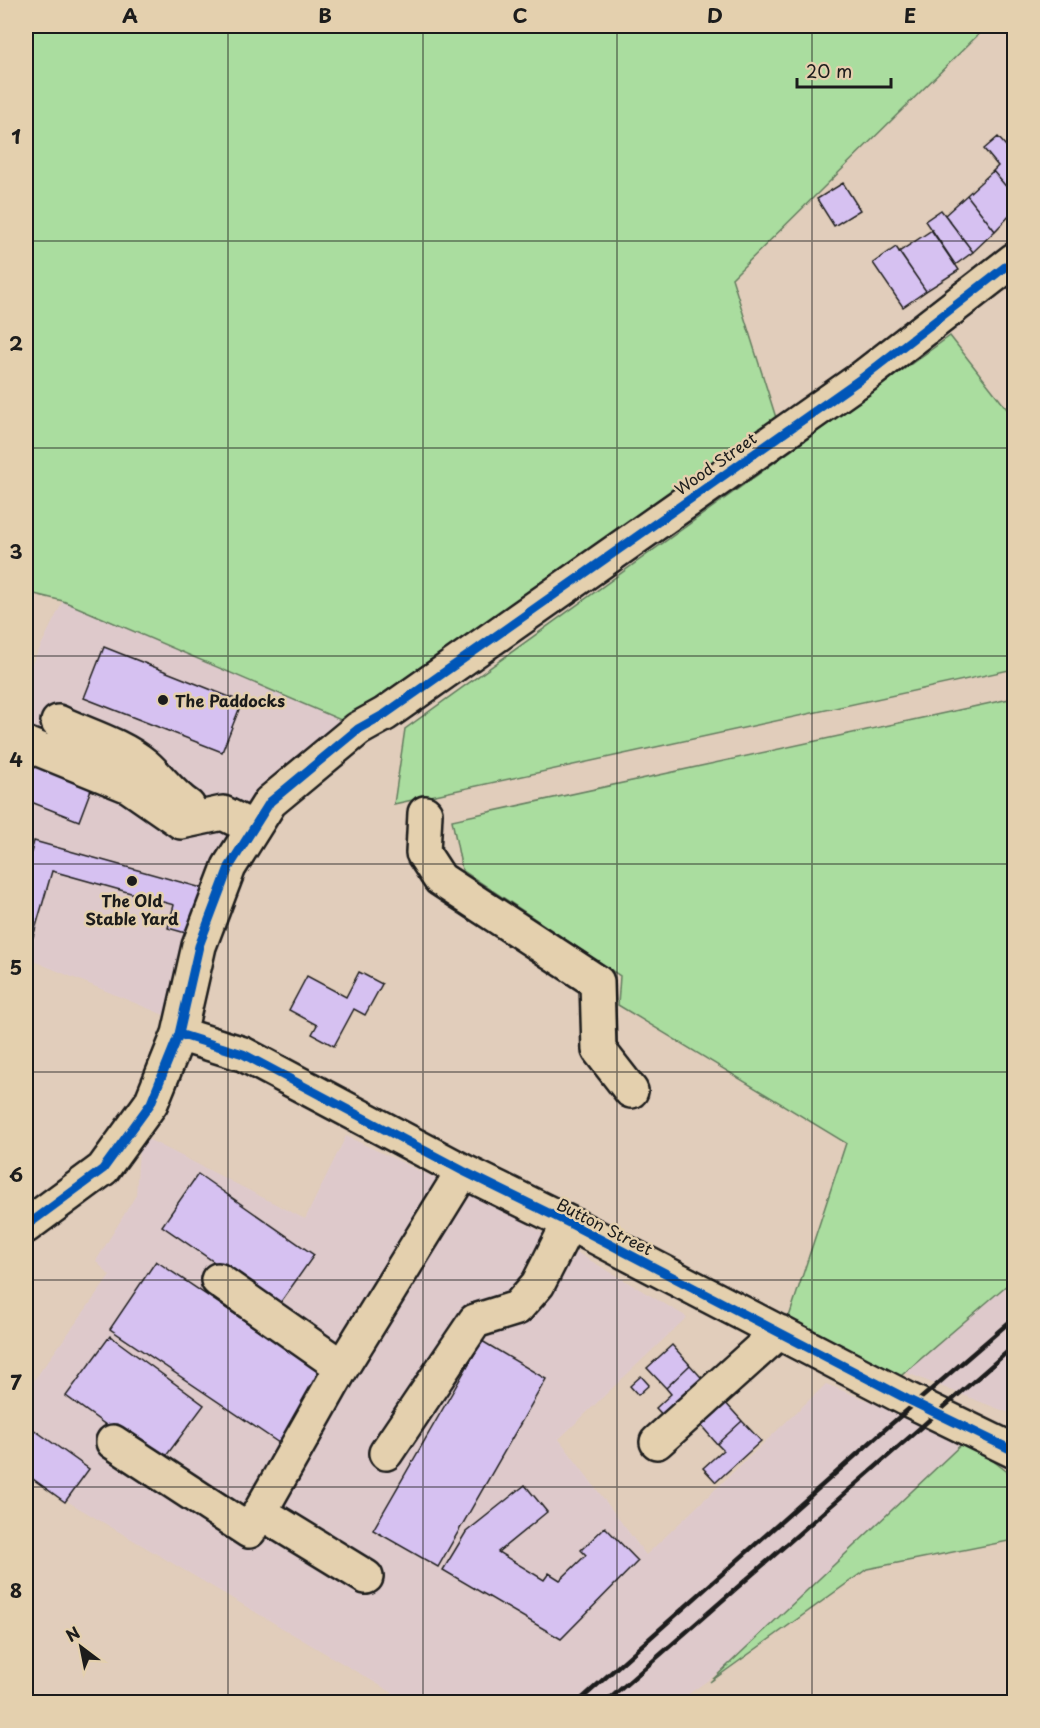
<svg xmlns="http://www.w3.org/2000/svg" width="1040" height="1728" viewBox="0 0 1040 1728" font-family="'Playpen Sans',sans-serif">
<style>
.built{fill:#dec9cb}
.green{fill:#aadd9f;stroke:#637c5e;stroke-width:1.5}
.building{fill:#d6c1f1;stroke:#1c1c1c;stroke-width:1.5}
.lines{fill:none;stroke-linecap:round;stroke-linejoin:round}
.minor-casing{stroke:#1c1c1c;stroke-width:38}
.minor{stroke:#e4d0ae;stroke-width:33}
.rail{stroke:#1c1c1c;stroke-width:4.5}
.cycleway-casing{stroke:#e4d0ae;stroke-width:13}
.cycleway{stroke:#0057b8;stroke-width:9}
.grid{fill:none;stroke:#1c1c1c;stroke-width:1.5;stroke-opacity:0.55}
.poi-dot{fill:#1c1c1c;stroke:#e4d0ae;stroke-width:2}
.labels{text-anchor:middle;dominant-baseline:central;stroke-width:5;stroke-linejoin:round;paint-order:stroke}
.street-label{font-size:16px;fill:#1c1c1c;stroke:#e4d0ae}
.poi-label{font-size:16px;font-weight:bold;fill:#1c1c1c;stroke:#e4d0ae;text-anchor:start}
.neatline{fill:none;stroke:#1c1c1c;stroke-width:2}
.grid-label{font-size:20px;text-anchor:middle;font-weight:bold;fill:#1c1c1c}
</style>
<rect width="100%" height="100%" fill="#e1cdbb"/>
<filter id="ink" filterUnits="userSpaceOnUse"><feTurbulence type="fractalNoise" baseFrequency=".0167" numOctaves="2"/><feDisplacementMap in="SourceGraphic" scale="12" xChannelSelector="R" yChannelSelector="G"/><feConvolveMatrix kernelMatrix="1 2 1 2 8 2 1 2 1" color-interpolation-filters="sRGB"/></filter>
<g filter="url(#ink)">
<path class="built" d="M63,601l280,120 -90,75 -14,52 -41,99 -34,68 -138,-57v-117l6,-18 -6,-5v-142z
M140,1135l165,84 41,-83 165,78 176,103 -128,122 87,116 180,-171 161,64 -120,121 -190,133h-269l-382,-225v-86l84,-115 -14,-15 40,-66z
M1014,1266v149l-140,-55z"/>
<path class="green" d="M26,26h961l-255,252 45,143 -434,300 -280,-120 -37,-9z
M950,336l64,82v251l-620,135 11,-75z
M1014,698v581l-118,101 -107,-63 57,-174 -228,-138 2,-29 -158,-106 -10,-50z
M966,1440l48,37v63l-147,29 -157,113z"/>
<path class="building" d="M998,137l15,17 1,-2v44l-21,-25 5,-5 -14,-17z
M993,171l21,25v15l-19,20 -28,-36z
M843,183l17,27 -26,16 -17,-27z
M967,195l28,36 -22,21 -28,-37z
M941,210l32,42 -18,13 -30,-44z
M932,230l27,40 -33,21 -27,-39z
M896,247l30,44 -23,16 -30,-44z
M104,647l138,55 -20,50 -138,-54z
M26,758l67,26 -14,37 -53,-21z
M34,841l175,49 -16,45 -25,-7 6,-23 -122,-34 -19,66 -7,-2v-63z
M359,972l23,12 -17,31 -11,-6 -20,37 -22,-12 5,-9 -28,-15 18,-34 39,21z
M198,1174l116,81 -36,51 -116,-80z
M156,1261l169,114 -46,68 -169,-114z
M110,1336l94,69 -44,59 -94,-68z
M482,1341l64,38 -108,188 -65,-37z
M672,1345l18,20 -24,23 -19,-20z
M690,1365l19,21 -40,36 -13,-14 15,-14 -5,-6z
M641,1376l8,9 -11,10 -8,-9z
M723,1400l19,21 -25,23 -18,-21z
M742,1421l19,20 -45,41 -13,-14 20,-18 -6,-6z
M26,1424l63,45 -24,33 -39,-28z
M525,1485l22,27 -49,40 46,28 5,-7 11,7 26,-25 -5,-5 24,-23 33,34 -77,78 -118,-69 23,-38z"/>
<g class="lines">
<defs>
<path id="minor" d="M58,722c28,13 63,23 87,43 15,13 26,30 43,41
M26,744l103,42 52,36 42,-9 30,15
M425,813l-2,40 17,26 157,103 2,68 32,41
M179,1034l64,20 220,117 106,52 338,176 107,52
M26,1226l77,-57 48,-66 28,-69 20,-88 30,-79 41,-65 88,-73 27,-15 477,-336 152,-118
M218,1280l124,87
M113,1442l136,89 11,-19
M657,1442l122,-110
M386,1453l89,-132 42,-13 21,-24 31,-61
M366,1577l-106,-65 82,-145 121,-196"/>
</defs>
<use href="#minor" class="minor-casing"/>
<use href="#minor" class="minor"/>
<path class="rail" d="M578,1702l304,-270 132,-114
M606,1702l408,-356"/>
<defs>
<path id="cycleway" d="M179,1034l64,20 220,117 106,52 338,176 107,52
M26,1226l77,-57 48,-66 28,-69 20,-88 30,-79 41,-65 88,-73 27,-15 477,-336 152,-118"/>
</defs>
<use href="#cycleway" class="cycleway-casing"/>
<use href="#cycleway" class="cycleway"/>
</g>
</g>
<path class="grid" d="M228,26v1676M423,26v1676M617,26v1676M812,26v1676M26,241h988M26,448h988M26,656h988M26,864h988M26,1072h988M26,1280h988M26,1487h988"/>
<g class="poi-dot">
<circle cx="163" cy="700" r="6"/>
<circle cx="132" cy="881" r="6"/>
</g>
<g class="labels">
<g class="street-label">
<text transform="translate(715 463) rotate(-35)">Wood Street</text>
<text transform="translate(605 1226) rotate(27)">Button Street</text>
</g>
<g class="poi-label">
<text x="175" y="700">The Paddocks</text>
<text x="132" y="900" text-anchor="middle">The Old<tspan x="132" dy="18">Stable Yard</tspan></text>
</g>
</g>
<rect width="1040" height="1728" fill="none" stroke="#e4d0ae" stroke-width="66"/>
<g transform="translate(81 1647) rotate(328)" stroke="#e4d0ae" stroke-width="4.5" paint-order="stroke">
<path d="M0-4.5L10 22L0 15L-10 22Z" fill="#1c1c1c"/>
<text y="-9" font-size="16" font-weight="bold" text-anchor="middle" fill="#1c1c1c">N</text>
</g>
<path d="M797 78v9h94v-9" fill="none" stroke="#1c1c1c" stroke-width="3"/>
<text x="806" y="78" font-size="18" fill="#1c1c1c" stroke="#e4d0ae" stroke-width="4.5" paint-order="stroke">20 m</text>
<rect x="33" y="33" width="974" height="1662" class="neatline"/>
<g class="grid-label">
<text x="130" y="23">A</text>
<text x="325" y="23">B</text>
<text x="520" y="23">C</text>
<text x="715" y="23">D</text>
<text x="910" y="23">E</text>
<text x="16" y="144">1</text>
<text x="16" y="351">2</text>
<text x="16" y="559">3</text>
<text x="16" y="767">4</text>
<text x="16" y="975">5</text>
<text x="16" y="1182">6</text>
<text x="16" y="1390">7</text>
<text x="16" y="1598">8</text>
</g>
</svg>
